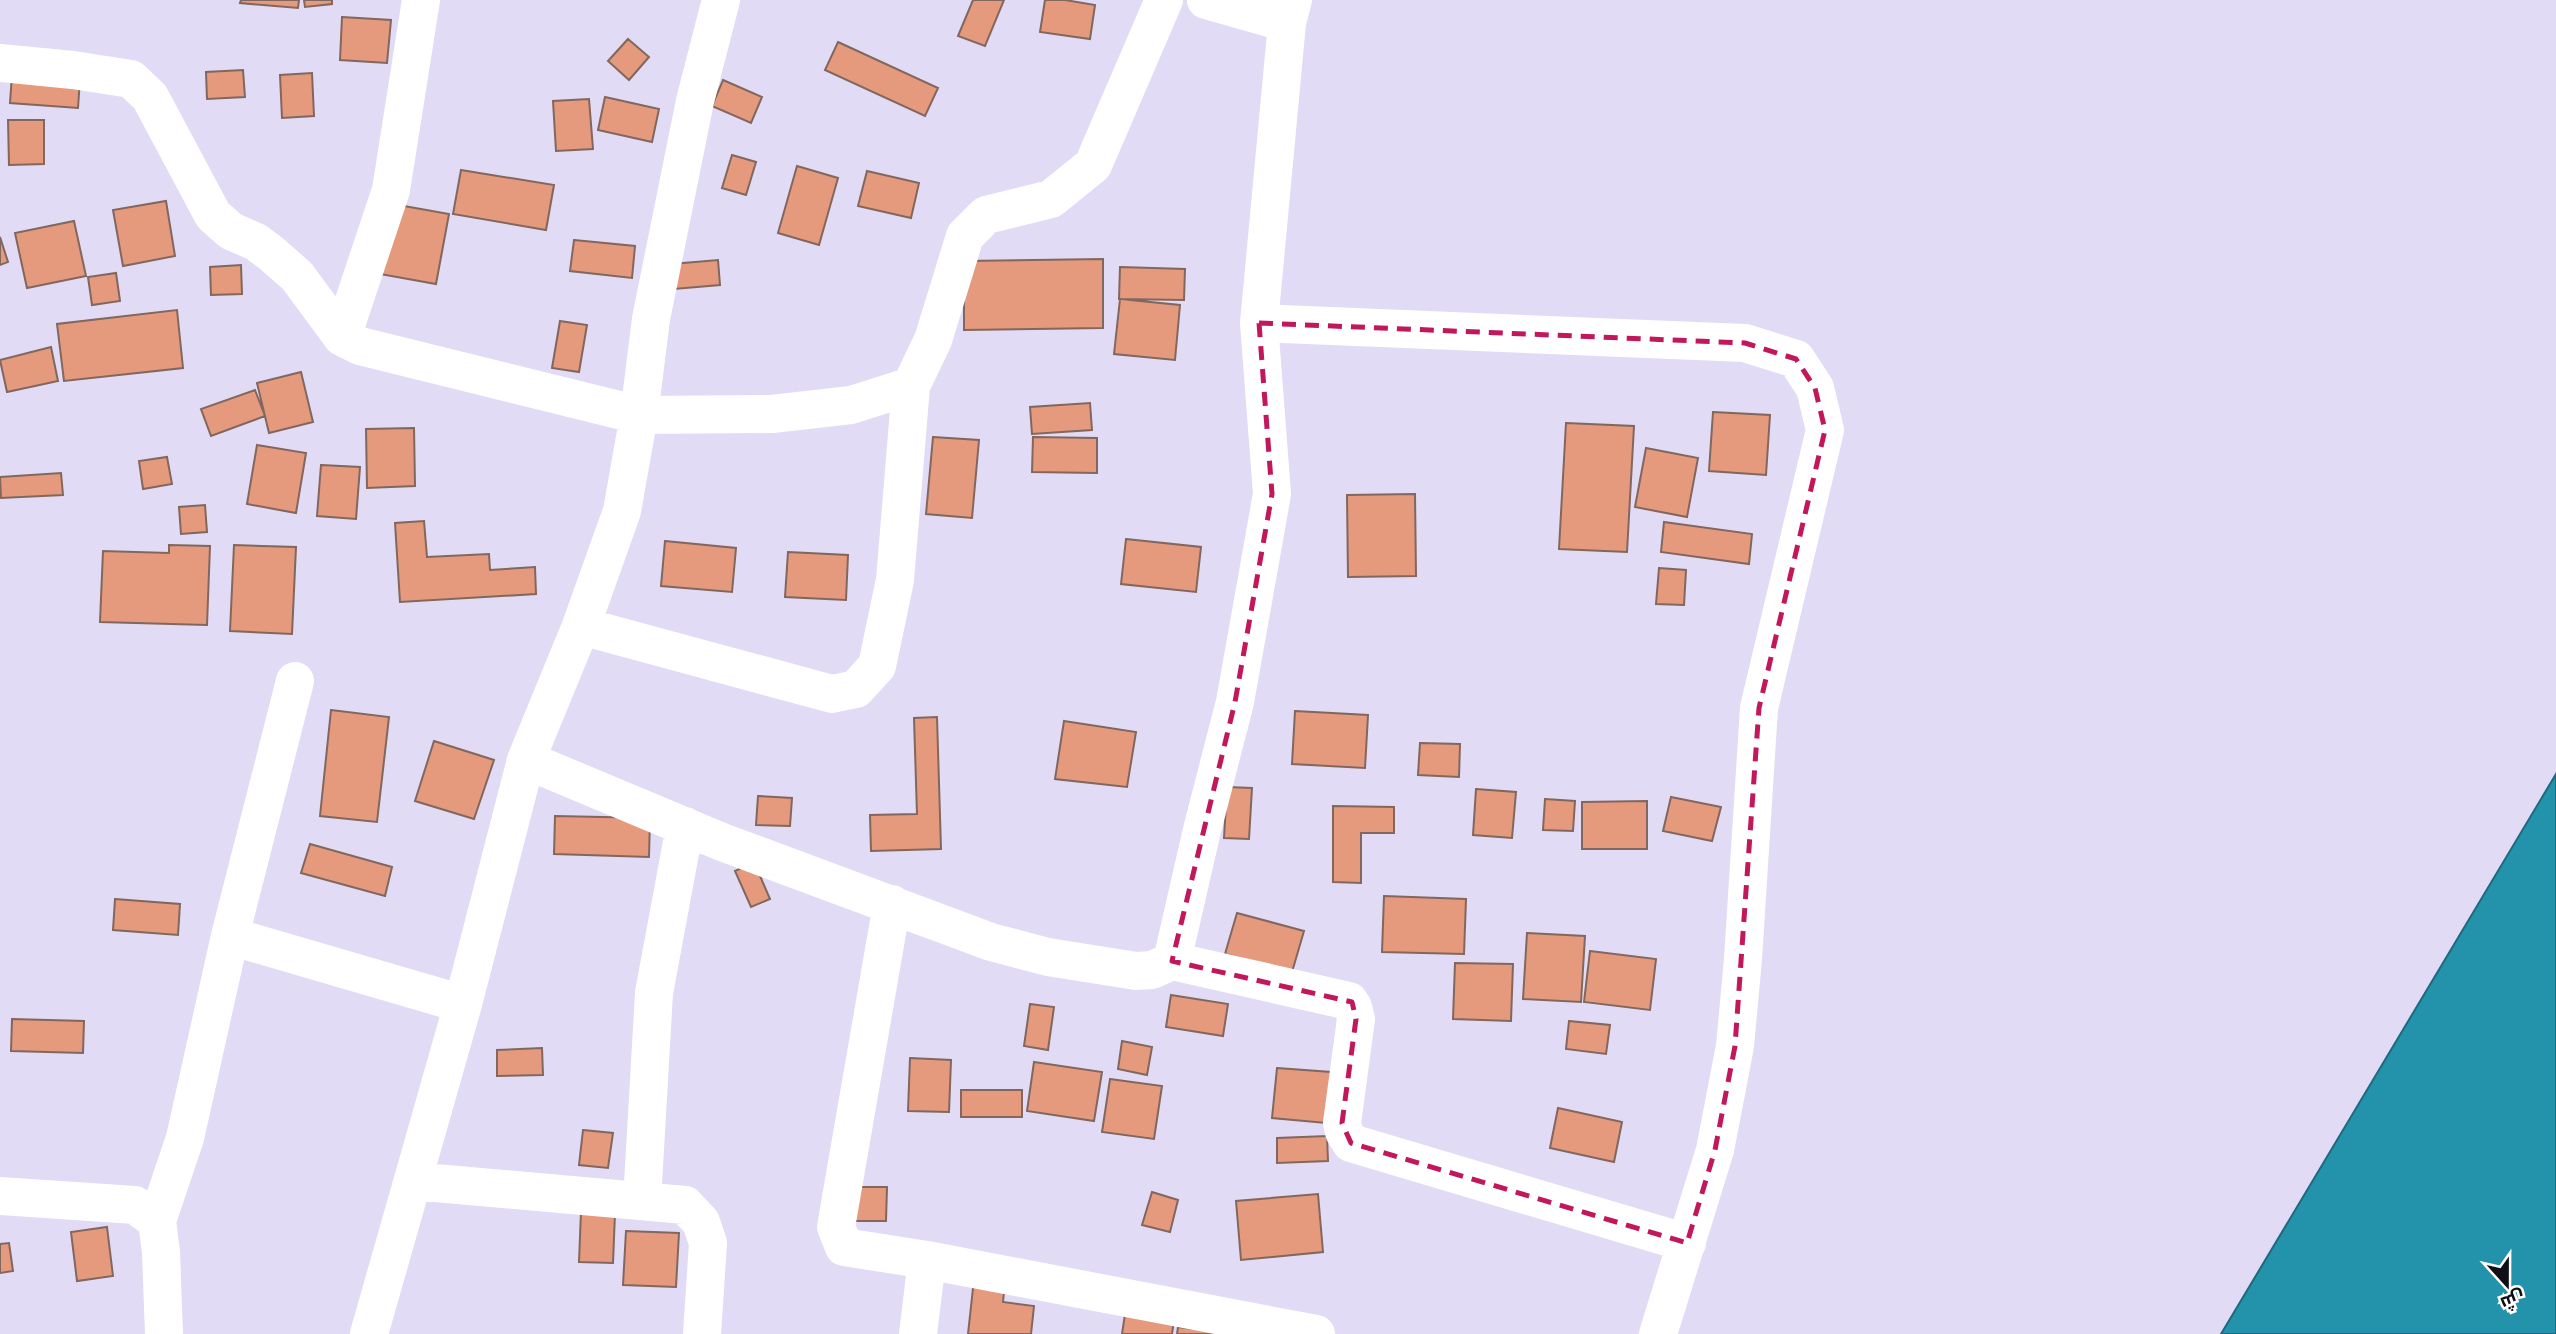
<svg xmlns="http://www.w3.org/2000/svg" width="2556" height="1334" viewBox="0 0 2556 1334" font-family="'Libre Baskerville',Cairo,serif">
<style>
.water{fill:#2392ab;stroke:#1d6a7f;stroke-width:2}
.building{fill:#e69a7d;stroke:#81675e;stroke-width:2}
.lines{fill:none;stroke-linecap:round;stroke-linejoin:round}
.street{stroke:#fff;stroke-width:38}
.marked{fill:none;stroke:#c2185b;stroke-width:5;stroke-dasharray:14 9;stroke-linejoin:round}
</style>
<rect width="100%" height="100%" fill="#e1dbf5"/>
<path class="water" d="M2556,774v560h-335z"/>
<path class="building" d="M241,0h58l-1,8 -58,-5z
M304,0h28v4l-27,3z
M973,0h31l-19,46 -27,-10z
M1045,0h20l30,5 -5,34 -50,-7z
M342,17l49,3 -4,43 -47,-3z
M628,39l21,18 -20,23 -21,-19z
M838,42l100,46 -13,28 -100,-46z
M243,70l2,27 -38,2 -1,-27z
M312,73l2,43 -32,2 -2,-43z
M12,74l68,5 -2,29 -68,-5z
M723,80l39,17 -11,26 -39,-17z
M605,97l54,12 -7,33 -54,-12z
M589,99l4,50 -37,2 -3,-50z
M8,120h36v44l-35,1z
M732,155l24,7 -10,33 -24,-7z
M797,166l41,12 -19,67 -41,-12z
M461,170l93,15 -8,45 -93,-16z
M867,171l52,12 -8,35 -53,-12z
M166,201l9,55 -52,10 -10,-56z
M393,204l56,10 -13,70 -56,-10z
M74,221l12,55 -59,12 -12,-55z
M0,237l8,25 -8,3z
M574,240l61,6 -3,32 -62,-7z
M1103,259v69l-139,2v-69z
M718,260l2,25 -46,4 -2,-25z
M241,265l1,29 -31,1 -1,-28z
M1120,267l65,2 -1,31 -65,-1z
M116,273l4,28 -28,4 -4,-28z
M1120,299l60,6 -5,55 -61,-6z
M177,310l6,58 -119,13 -7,-57z
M560,321l27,4 -8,47 -27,-4z
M51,347l7,34 -51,11 -7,-32z
M301,372l12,50 -44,11 -12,-50z
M255,390l10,26 -54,20 -10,-27z
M1090,403l2,27 -60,4 -2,-27z
M1713,412l57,3 -4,60 -57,-4z
M1566,423l68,3 -7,126 -68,-3z
M414,428l1,58 -48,2 -1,-59z
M933,437l46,3 -7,78 -46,-4z
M1033,437l64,1v35l-65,-1z
M257,445l49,8 -10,60 -49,-9z
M1646,448l52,10 -11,59 -52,-10z
M167,457l5,27 -29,5 -4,-28z
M321,465l39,2 -4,52 -39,-3z
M61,473l2,22 -62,3 -1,-21z
M1415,494l1,82 -68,1 -1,-82z
M205,505l2,27 -26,2 -2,-27z
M424,521l3,36 62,-3 1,16 45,-3 1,27 -136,8 -5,-79z
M1664,522l88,12 -3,30 -88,-12z
M1126,539l75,8 -5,45 -75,-8z
M665,541l71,7 -4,44 -71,-6z
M169,545l41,1 -3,79 -107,-3 3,-71 66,2z
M234,545l62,2 -4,87 -62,-3z
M788,552l60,3 -2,45 -61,-3z
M1659,568l27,2 -2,35 -28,-1z
M331,710l58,7 -12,105 -57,-6z
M1295,711l73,4 -3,53 -73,-4z
M937,717l4,132 -70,2 -1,-36 47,-1 -3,-96z
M1064,721l72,11 -9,55 -72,-8z
M434,741l60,19 -20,59 -59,-18z
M1420,743l40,1 -1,33 -41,-2z
M1227,787l25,1 -3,51 -25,-1z
M1476,789l40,3 -4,46 -39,-3z
M758,796l34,2 -2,28 -34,-1z
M1671,797l50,10 -9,34 -49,-10z
M1545,799l30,2 -2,30 -30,-1z
M1647,801v48h-65v-47z
M1333,806l61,1v26h-33v50l-28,-1z
M555,816l95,2 -1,39 -95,-3z
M310,844l82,23 -7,29 -84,-23z
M754,862l16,37 -19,8 -16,-36z
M1384,896l82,3 -2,55 -82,-2z
M115,899l65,5 -2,31 -65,-5z
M1237,913l67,18 -12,41 -67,-18z
M1527,933l58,3 -4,66 -58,-3z
M1590,951l66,8 -6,51 -66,-8z
M1455,963l58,1 -2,57 -58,-2z
M1171,995l57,9 -5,32 -57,-9z
M1030,1004l24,3 -6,43 -24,-4z
M12,1019l72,2 -1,32 -72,-2z
M1569,1021l41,4 -4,29 -40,-5z
M1122,1041l30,6 -5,28 -29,-6z
M542,1048l1,27 -46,1v-26z
M910,1058l41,2 -2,52 -41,-1z
M1034,1062l68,10 -8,49 -67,-10z
M1277,1068l54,4 -5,51 -54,-5z
M1110,1079l52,7 -8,53 -52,-7z
M961,1090h61v27h-61z
M1558,1108l64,14 -8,40 -64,-14z
M583,1130l30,3 -5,35 -29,-3z
M1327,1136l1,25 -51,2v-25z
M853,1187h34l-1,34h-33z
M1152,1192l26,8 -8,32 -28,-7z
M1318,1194l5,58 -82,8 -5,-59z
M581,1211l34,2 -2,50 -34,-1z
M107,1227l6,49 -36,5 -6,-49z
M626,1231l53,2 -3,54 -53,-2z
M9,1243l4,28 -13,2v-29z
M974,1279l31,3 -2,20 31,4 -3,28h-63z
M1125,1314l49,6 -2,14h-50z
M1178,1327l55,7h-56z"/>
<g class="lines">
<path class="street" d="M1206,0l81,23
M0,63l73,7 58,9 19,18 63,118 18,16 25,11 16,12 25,22 45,61 18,9 279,69 133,-1 79,-9 60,-19 22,-46 32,-104 21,-21 65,-16 42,-34 71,-165
M1259,323l486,20 51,16 19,29 10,42 -66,278 -16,251 -8,87 -20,104 -57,184
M342,337l49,-147 30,-190
M581,626l251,68 24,-5 21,-23 18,-86 16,-194
M526,760l196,82 269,100 57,15 88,14 16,-1 20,-9 30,-131 33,-128 37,-208 -13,-171 28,-300 6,-23
M892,904l-56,323 8,20 83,13 389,74
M230,936l233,68
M1172,961l177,40 4,6 3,12 -14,104 2,9 7,11 336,100
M413,1181l272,24 16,17 7,21 -6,91
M0,1196l135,9 22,16 4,31 3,82
M642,1201l12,-208 31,-167
M157,1221l28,-83 45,-202 65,-255
M369,1334l94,-330 63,-244 55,-134 41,-115 17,-96 12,-96 44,-218 26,-101
M918,1334l9,-74"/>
</g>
<path class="marked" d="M1259,323l486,20 51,16 19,29 10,42 -66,278 -24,338 -20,104 -28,93 -336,-100 -9,-20 14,-104 -4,-17 -180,-41 63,-259 37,-208z"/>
<g transform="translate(2507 1285) rotate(159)" stroke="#ffffff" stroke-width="5" paint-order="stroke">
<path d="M0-5L12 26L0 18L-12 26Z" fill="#100e17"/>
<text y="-10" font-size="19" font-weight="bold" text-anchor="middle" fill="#100e17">ش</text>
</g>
</svg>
